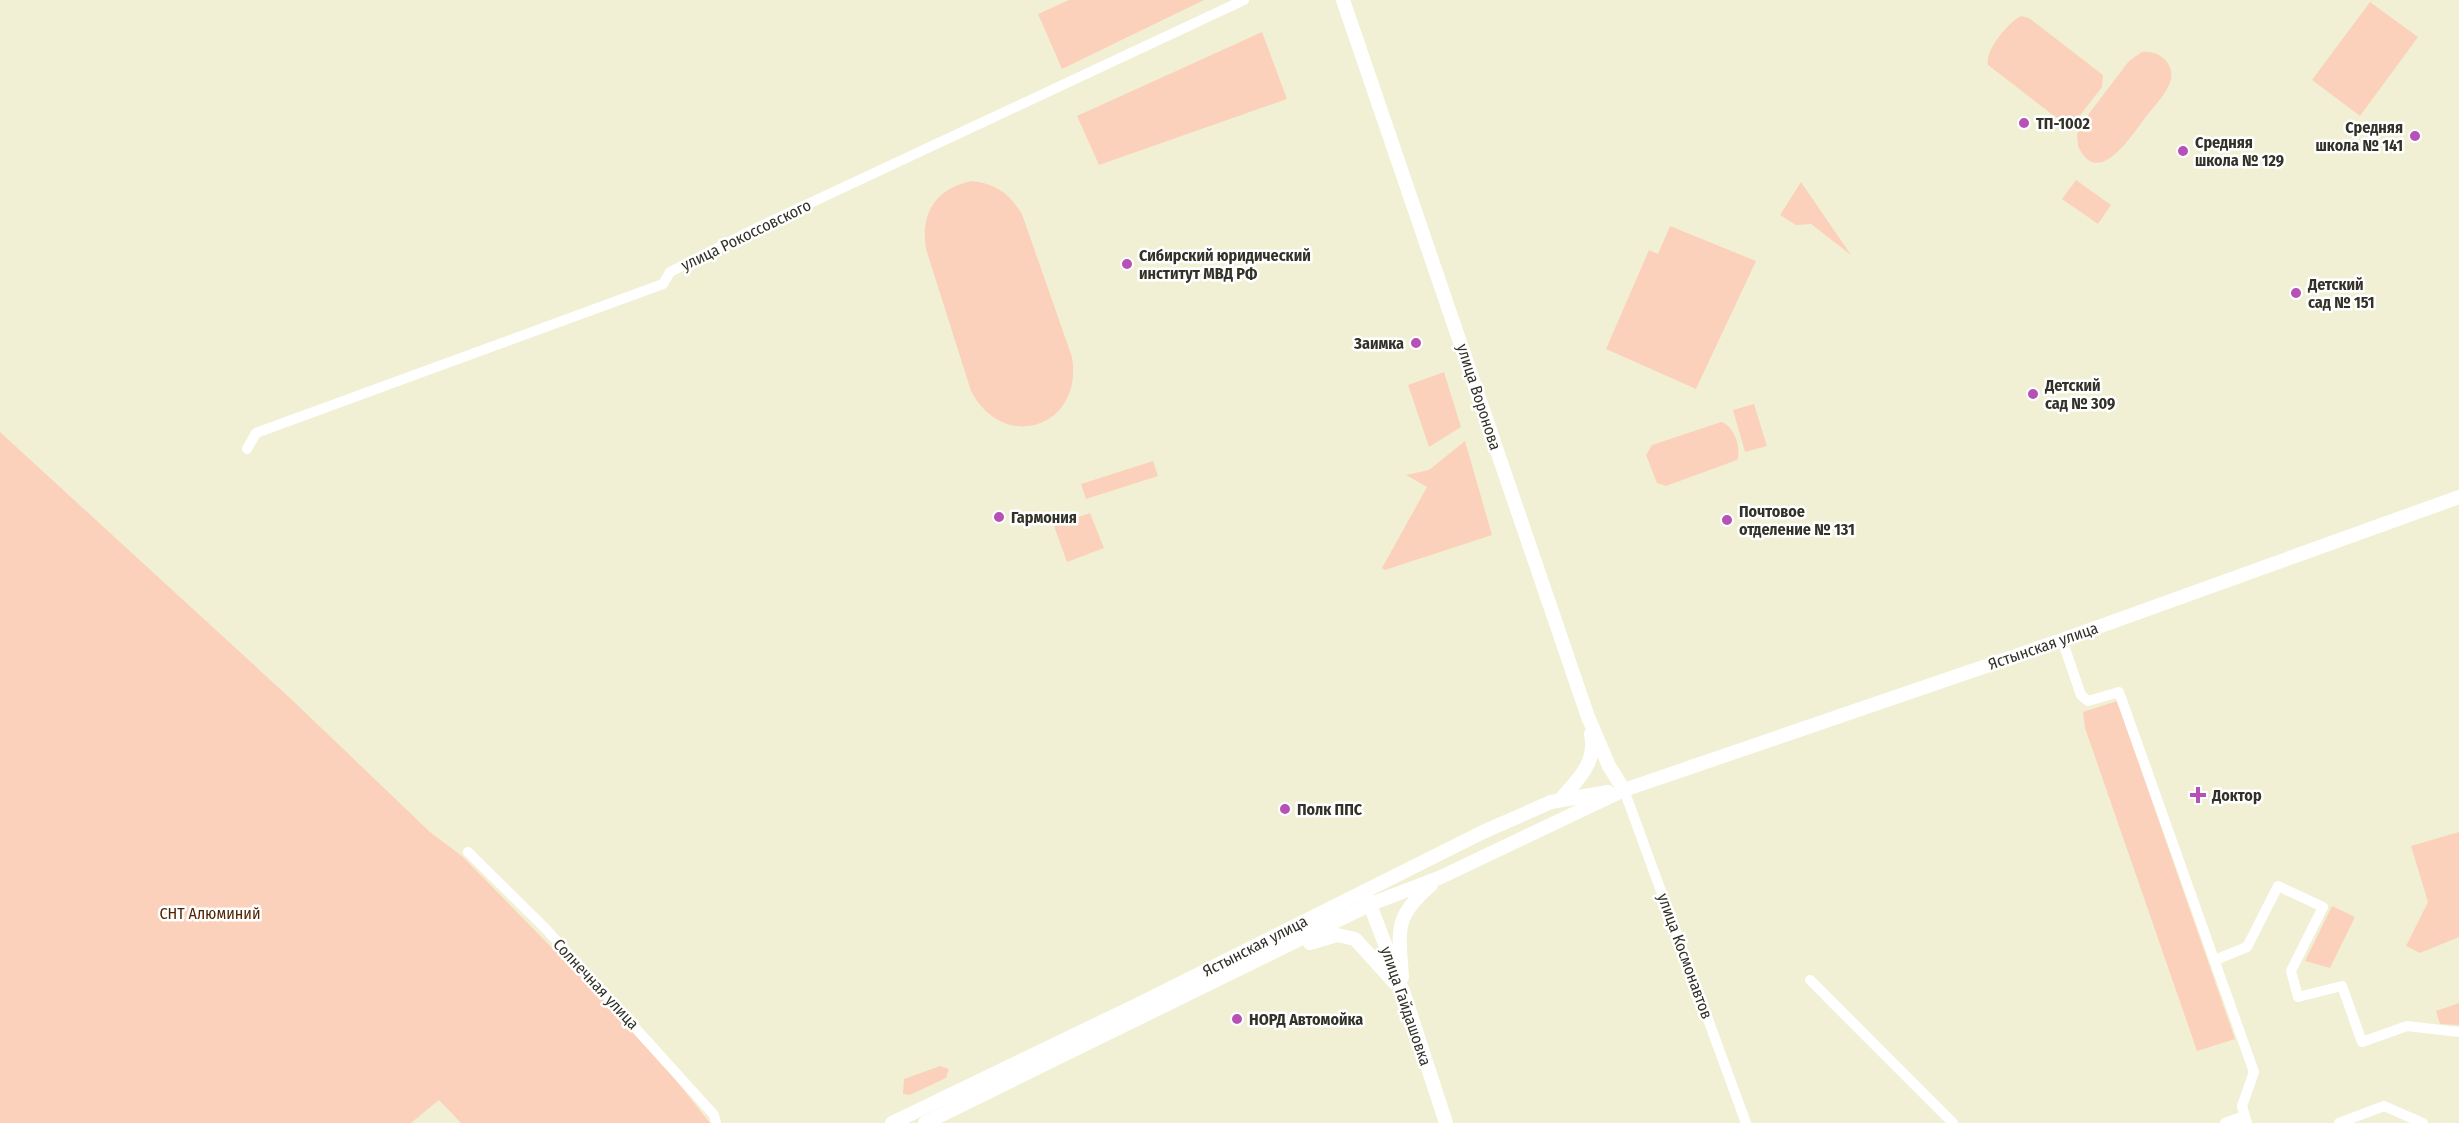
<svg xmlns="http://www.w3.org/2000/svg" width="2459" height="1123" viewBox="0 0 2459 1123" font-family="'Fira Sans Condensed',sans-serif">
<style>
.green{fill:#fcd1bb}
.lines{fill:none;stroke-linecap:round;stroke-linejoin:round}
.minor{stroke:#fff;stroke-width:10}
.major{stroke:#fff;stroke-width:14}
.poi-dot{fill:#b651b6;stroke:#fff;stroke-width:2}
.labels{text-anchor:middle;dominant-baseline:central;stroke-width:5;stroke-linejoin:round;paint-order:stroke}
.poi-label{font-size:16px;font-weight:bold;fill:#333228;stroke:#fff;text-anchor:start}
.street-label{font-size:16px;fill:#333228;stroke:#fff}
.park-label{font-size:16px;fill:#542504;stroke:#fff}
</style>
<rect width="100%" height="100%" fill="#f2f0d4"/>
<path class="green" d="M1069,0h135l-142,69 -24,-55z
M2370,2l48,35 -58,79 -48,-36z
M2021,16l8,2 74,57 -1,12 -28,36 -12,-1 -74,-57c-4,-13 20,-43 33,-49z
M1262,32l25,67 -188,66 -22,-49z
M2142,52c16,-2 32,10 29,27 -3,14 -18,28 -26,39 -14,18 -47,72 -67,28l-1,-12 4,-10 48,-63z
M2076,180l35,25 -13,19 -36,-25z
M972,181c24,3 37,12 50,33l50,143c12,70 -68,97 -101,34l-45,-142c-6,-36 10,-61 46,-68z
M1801,182l50,73 -40,-31 -15,1 -16,-10z
M1670,226l86,35 -60,128 -90,-40 43,-99 9,4z
M1444,372l17,55 -32,20 -21,-62z
M1754,404l13,42 -22,6 -12,-42z
M1721,422c13,3 21,27 16,38l-71,26 -9,-3 -11,-28 6,-10z
M0,432l290,266 140,134 32,24 190,194 58,73h-249l-22,-23 -28,23h-411z
M1465,441l27,94 -107,35 -3,-2 45,-81 -21,-12 23,-5z
M1153,461l5,15 -72,23 -5,-15z
M1090,513l14,35 -37,14 -13,-36z
M2117,701l118,338 -38,12 -112,-323 -2,-16z
M2459,832v105l-39,16 -14,-7 22,-44 -17,-56z
M2332,906l23,11 -25,51 -25,-7z
M2459,1003v22l-19,-1 -4,-13z
M940,1066l9,3 -3,9 -36,17 -7,-1 1,-15z"/>
<g class="lines">
<path class="minor" d="M247,449l9,-16 407,-149 7,-12 89,-45 485,-227
M2062,640l19,55 7,6 31,-9 135,380 -12,34 5,17
M1624,790l122,333
M468,852l77,76 169,187 2,8
M2215,960l32,-13 31,-61 45,21 -32,64 7,26 44,-11 20,56 45,-16 52,6
M1810,980l143,143
M2225,1123l19,-7
M2339,1123l45,-17 39,17"/>
<path class="major" d="M1343,0l245,717 21,49 15,24
M1561,799c17,-20 36,-36 30,-65
M1367,897l37,97 42,129
M1310,943l27,-8 18,4 40,44
M1402,977c-3,-46 -9,-60 29,-92
M892,1123l251,-121 340,-170 68,-30 57,-10
M925,1123l446,-219 70,-27 183,-87 438,-150 397,-143"/>
</g>
<g class="poi-dot">
<circle cx="2024" cy="123" r="6"/>
<circle cx="2415" cy="136" r="6"/>
<circle cx="2183" cy="151" r="6"/>
<circle cx="1127" cy="264" r="6"/>
<circle cx="2296" cy="293" r="6"/>
<circle cx="1416" cy="343" r="6"/>
<circle cx="2033" cy="394" r="6"/>
<circle cx="999" cy="517" r="6"/>
<circle cx="1727" cy="520" r="6"/>
<path d="M2195 786h6v6h6v6h-6v6h-6v-6h-6v-6h6z"/>
<circle cx="1285" cy="809" r="6"/>
<circle cx="1237" cy="1019" r="6"/>
</g>
<g class="labels">
<g class="poi-label">
<text x="2036" y="123">ТП-1002</text>
<text x="2403" y="127" text-anchor="end">Средняя<tspan x="2403" dy="18">школа № 141</tspan></text>
<text x="2195" y="142">Средняя<tspan x="2195" dy="18">школа № 129</tspan></text>
<text x="1139" y="255">Сибирский юридический<tspan x="1139" dy="18">институт МВД РФ</tspan></text>
<text x="2308" y="284">Детский<tspan x="2308" dy="18">сад № 151</tspan></text>
<text x="1404" y="343" text-anchor="end">Заимка</text>
<text x="2045" y="385">Детский<tspan x="2045" dy="18">сад № 309</tspan></text>
<text x="1739" y="511">Почтовое<tspan x="1739" dy="18">отделение № 131</tspan></text>
<text x="1011" y="517">Гармония</text>
<text x="2212" y="795">Доктор</text>
<text x="1297" y="809">Полк ППС</text>
<text x="1249" y="1019">НОРД Автомойка</text>
</g>
<g class="street-label">
<text transform="translate(746 235) rotate(-26)">улица Рокоссовского</text>
<text transform="translate(1479 397) rotate(72)">улица Воронова</text>
<text transform="translate(2043 646) rotate(-19)">Ястынская улица</text>
<text transform="translate(1255 946) rotate(-27)">Ястынская улица</text>
<text transform="translate(1685 956) rotate(70)">улица Космонавтов</text>
<text transform="translate(596 984) rotate(47)">Солнечная улица</text>
<text transform="translate(1406 1006) rotate(71)">улица Гайдашовка</text>
</g>
<g class="park-label">
<text x="210" y="913">СНТ Алюминий</text>
</g>
</g>
</svg>
